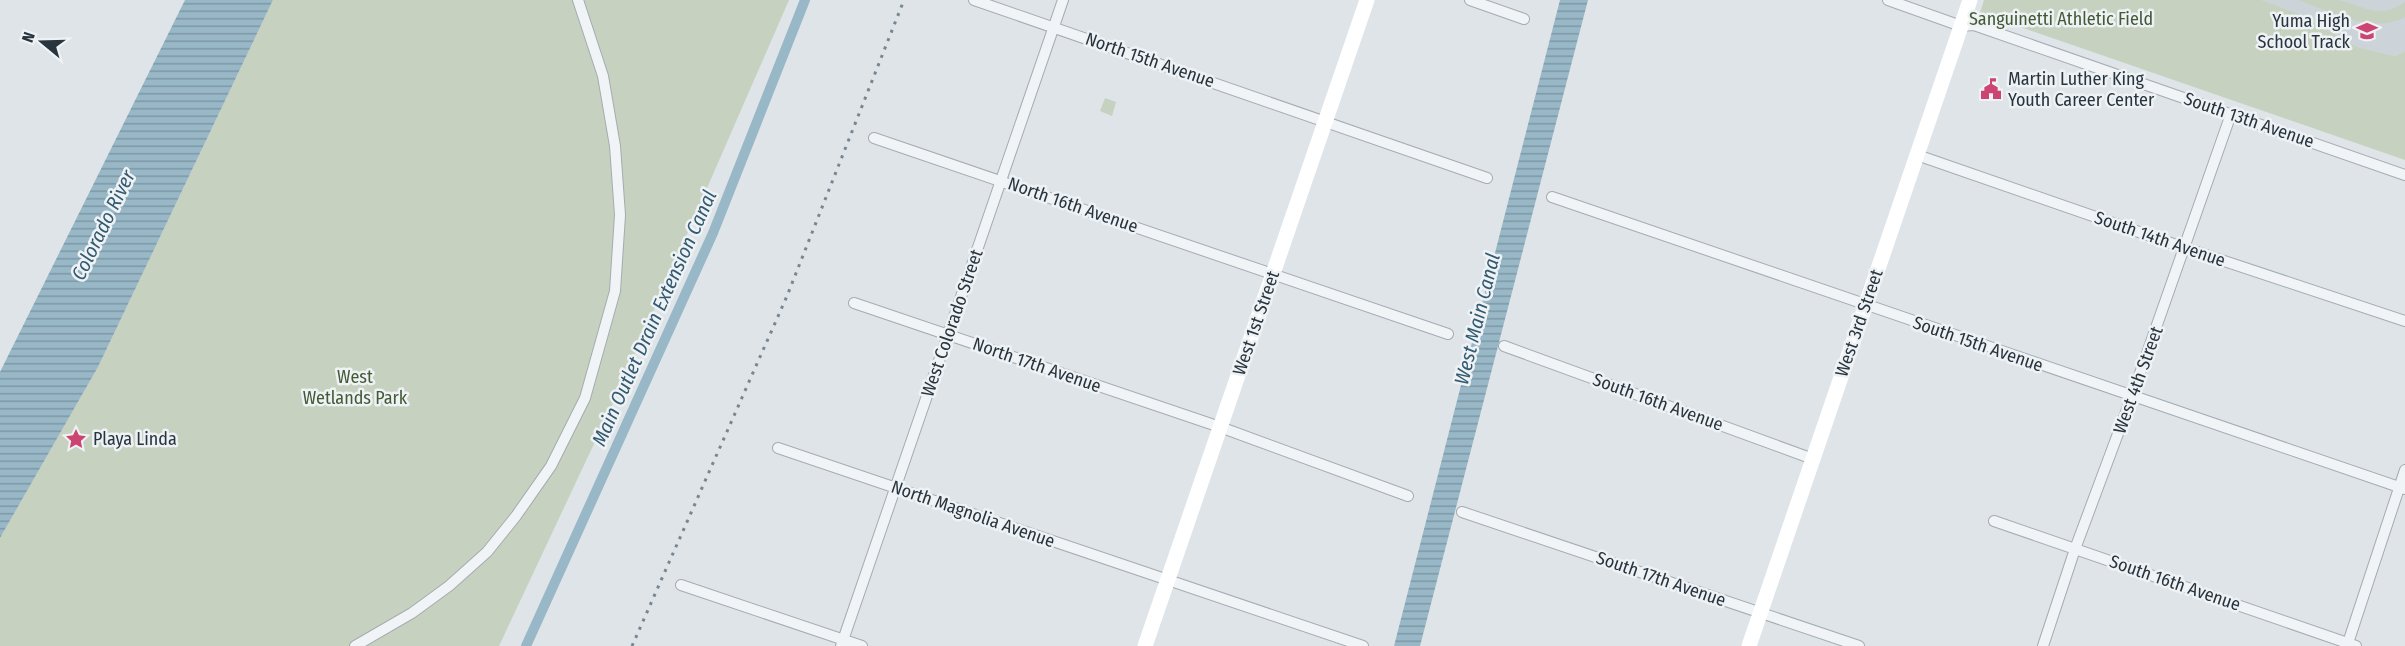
<svg xmlns="http://www.w3.org/2000/svg" width="2405" height="646" viewBox="0 0 2405 646" font-family="'Fira Sans Condensed',sans-serif">
<style>
.built{fill:#ccd3d9}
.green{fill:#c7d1bf}
.water{fill:url(#water-rules)}
.lines{fill:none;stroke-linecap:round;stroke-linejoin:round}
.canal{stroke:#99b8c7;stroke-width:10}
.street-casing{stroke:#a4acb2;stroke-width:12}
.street{stroke:#f1f4f6;stroke-width:10}
.secondary{stroke:#fff;stroke-width:15}
.rail{stroke:#788691;stroke-width:3;stroke-dasharray:3 6;stroke-linecap:butt}
.labels{text-anchor:middle;dominant-baseline:central;stroke-width:5;stroke-linejoin:round;paint-order:stroke}
.park-label{font-size:18px;fill:#435a35;stroke:#eef2f5}
.poi-label{font-size:18px;fill:#28343e;stroke:#eef2f5;text-anchor:start}
.street-label{font-size:18px;fill:#28343e;stroke:#eef2f5}
.water-label{font-size:20px;font-style:italic;fill:#325a71;stroke:#eef2f5}
</style>
<defs>
<pattern id="water-rules" width="6" height="5" patternUnits="userSpaceOnUse" patternTransform="scale(1.5)"><rect width="6" height="5" fill="#99b8c7"/><path d="M0 2.5h6" fill="none" stroke="#7d96a3"/></pattern>
</defs>
<rect width="100%" height="100%" fill="#dee4e8"/>
<path class="built" d="M2262,0h143v51l-10,5 -38,-9 -55,-32z"/>
<path class="green" d="M273,0h516l-173,397 -117,249h-499v-108l98,-171z
M1984,0h278l40,15 55,32 38,9 10,-5v109l-425,-147z
M2298,0c12,0 26,0 39,0 27,5 41,21 68,2v15c-33,18 -75,-6 -107,-17z
M1105,98l11,4 -4,14 -12,-5z"/>
<path class="water" d="M185,0h88l-175,367 -98,171v-166z
M1560,0h28l-168,646h-26z"/>
<g class="lines">
<path class="canal" d="M526,646l187,-413 92,-233"/>
<defs>
<path id="street" d="M974,0l513,178
M1470,0l54,19
M1888,0l73,26 13,-1 431,150
M874,138l574,196
M1917,155l268,93 220,73
M1552,197l853,292
M854,303l366,124 188,69
M1504,346l309,113
M778,448l585,198
M1462,512l397,134
M1994,521l362,125
M681,585l181,61
M355,646l57,-33 37,-27 38,-34 29,-36 35,-50 34,-68 30,-107 5,-76 -5,-69 -12,-70 -25,-76
M841,646l222,-646
M2043,646l32,-97 57,-153 99,-282
M2347,646l58,-176"/>
</defs>
<use href="#street" class="street-casing"/>
<use href="#street" class="street"/>
<path class="secondary" d="M1145,646l222,-646
M1749,646l221,-646"/>
<path class="rail" d="M632,646l155,-350 117,-296"/>
</g>
<defs>
<symbol id="school-bare" viewBox="-9 -9 18 18"><path d="M0-5L7-2L0 1L-7-2ZM-4 1L0 2.5L4 1V4Q0 6-4 4Z" fill="#cc4471" stroke="#eef2f5" stroke-width="2.5" paint-order="stroke"/></symbol>
<symbol id="civic-bare" viewBox="-9 -9 18 18"><path d="M-.6-6.5H3V-4.5H.6V-3L4-1V1h2V6H-6V1h2V-1L-.6-3ZM-1.2 2.5V6h2.4V2.5Z" fill="#cc4471" stroke="#eef2f5" stroke-width="2.5" paint-order="stroke"/></symbol>
<symbol id="sight-bare" viewBox="-9 -9 18 18"><path d="M0-6L1.8-2.2L6-1.7L2.9 1.2L3.7 5.4L0 3.3L-3.7 5.4L-2.9 1.2L-6-1.7L-1.8-2.2Z" fill="#cc4471" stroke="#eef2f5" stroke-width="2.5" paint-order="stroke"/></symbol>
</defs>
<g fill-rule="evenodd">
<use href="#school-bare" x="2352" y="16" width="30" height="30"/>
<use href="#civic-bare" x="1976" y="74" width="30" height="30"/>
<use href="#sight-bare" x="61" y="424" width="30" height="30"/>
</g>
<g class="labels">
<g class="park-label">
<text x="2061" y="19">Sanguinetti Athletic Field</text>
<text x="355" y="377">West<tspan x="355" dy="21">Wetlands Park</tspan></text>
</g>
<g class="poi-label">
<text x="2350" y="21" text-anchor="end">Yuma High<tspan x="2350" dy="21">School Track</tspan></text>
<text x="2008" y="79">Martin Luther King<tspan x="2008" dy="21">Youth Career Center</tspan></text>
<text x="93" y="439">Playa Linda</text>
</g>
<g class="street-label">
<text transform="translate(1150 60) rotate(19)">North 15th Avenue</text>
<text transform="translate(2249 120) rotate(19)">South 13th Avenue</text>
<text transform="translate(1073 205) rotate(19)">North 16th Avenue</text>
<text transform="translate(2160 239) rotate(19)">South 14th Avenue</text>
<text transform="translate(952 323) rotate(-71)">West Colorado Street</text>
<text transform="translate(1256 323) rotate(-71)">West 1st Street</text>
<text transform="translate(1859 323) rotate(-71)">West 3rd Street</text>
<text transform="translate(1978 344) rotate(19)">South 15th Avenue</text>
<text transform="translate(1037 365) rotate(19)">North 17th Avenue</text>
<text transform="translate(2138 380) rotate(-70)">West 4th Street</text>
<text transform="translate(1658 402) rotate(20)">South 16th Avenue</text>
<text transform="translate(973 514) rotate(19)">North Magnolia Avenue</text>
<text transform="translate(1661 579) rotate(19)">South 17th Avenue</text>
<text transform="translate(2175 583) rotate(19)">South 16th Avenue</text>
</g>
<g class="water-label">
<text transform="translate(103 225) rotate(-64)">Colorado River</text>
<text transform="translate(654 318) rotate(-66)">Main Outlet Drain Extension Canal</text>
<text transform="translate(1477 319) rotate(-76)">West Main Canal</text>
</g>
</g>
<g transform="translate(42 42) rotate(289)" stroke="#eef2f5" stroke-width="4.5" paint-order="stroke">
<path d="M0-4.5L10 22L0 15L-10 22Z" fill="#28343e"/>
<text y="-9" font-size="16" font-weight="bold" text-anchor="middle" fill="#28343e">N</text>
</g>
</svg>
